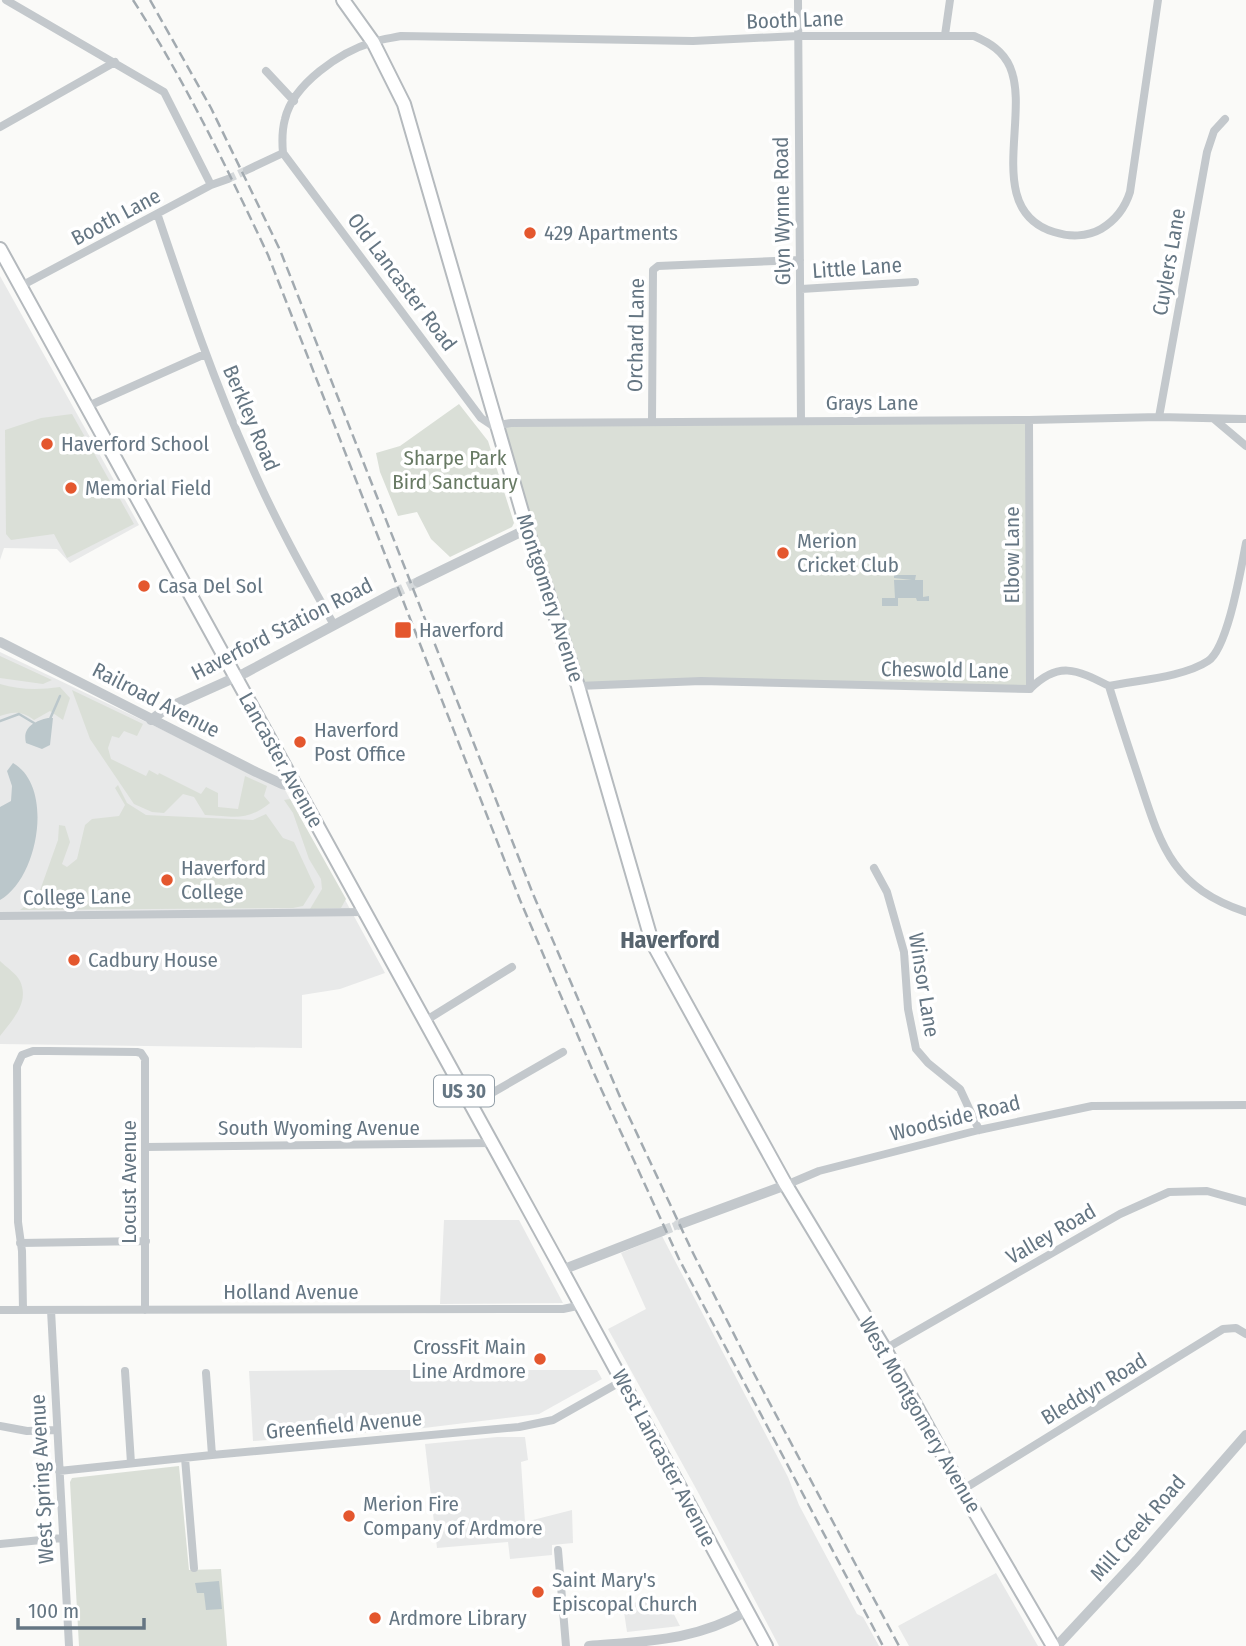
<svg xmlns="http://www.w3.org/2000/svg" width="1246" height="1646" viewBox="0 0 1246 1646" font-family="'Fira Sans Condensed',sans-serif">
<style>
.built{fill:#e8e9e9}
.green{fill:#dadfd7}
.water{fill:#bbc7cb}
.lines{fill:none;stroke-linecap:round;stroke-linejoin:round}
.stream{stroke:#bbc7cb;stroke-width:2.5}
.minor-tunnel{stroke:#d5d9db;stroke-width:8;stroke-dasharray:8 4;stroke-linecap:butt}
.tertiary-tunnel{stroke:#d5d9db;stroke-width:10;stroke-dasharray:10 5;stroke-linecap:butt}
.primary-casing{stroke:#b5babe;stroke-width:16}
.trunk-casing{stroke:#b4b9bd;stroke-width:16}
.minor{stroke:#c3c8cc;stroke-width:8}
.tertiary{stroke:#c3c8cc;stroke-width:10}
.primary{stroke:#fff;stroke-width:12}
.trunk{stroke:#fff;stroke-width:12}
.rail{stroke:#a2aab0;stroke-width:2.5;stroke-dasharray:10 5;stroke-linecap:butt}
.poi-dot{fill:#e4572e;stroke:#fff;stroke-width:2.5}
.labels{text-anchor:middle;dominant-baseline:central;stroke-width:7;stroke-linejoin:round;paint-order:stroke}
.shield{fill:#fff;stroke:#939fa8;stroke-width:2}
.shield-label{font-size:19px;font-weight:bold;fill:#657683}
.street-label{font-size:21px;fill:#657683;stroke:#fff}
.poi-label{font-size:21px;fill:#657683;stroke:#fff;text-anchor:start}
.park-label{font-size:21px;fill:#687a64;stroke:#fff}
.quarter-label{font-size:24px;font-weight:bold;fill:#57646e;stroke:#fff}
</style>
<rect width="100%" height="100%" fill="#fafaf8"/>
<path class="built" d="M0,276l139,249 -69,38 -13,-14 -53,-1 -4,12z
M0,652l284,136 101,185 -45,16 -38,6v53l-302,-4z
M444,1220h75l44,83 -123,1z
M662,1236l126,241 11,28 58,109 6,3 16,29h-100l-80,-152 -91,-165 38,-20 -25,-56z
M343,1370h254l5,9 -63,35 -123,15 -163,12 -4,-70z
M497,1437h28l3,23 -7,2 4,60 47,-12 1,33 -21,2v10l-42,4 -2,-17 -71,6 -12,-104z
M996,1573l42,73h-129l-11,-20z
M665,1597l15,29 -53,6 -4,-27z"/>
<path class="green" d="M459,404l29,37 26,82 -2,4 -62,30 -19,-18 -14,-27 -19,4 -18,-44 -4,-19 24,-7z
M72,414l62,110 -67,34 -13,-24 -43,6 -5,-6 -1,-104 36,-12z
M1029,420l1,269 -329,-8 -123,5 -81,-261z
M0,656l52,24 -9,4 -43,-6z
M0,684c20,6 39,6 60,3l10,11 -7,22 -13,-9 -16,9c-11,-9 -21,-9 -34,-4z
M72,690l71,34 -6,12 -13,-5 -5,7 -7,-2 -4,12 3,11 35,17 3,-6 9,5 1,-2 42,21 5,-7 12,6v14l20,2 7,-33 22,10 -3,10 6,7c-24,19 -36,13 -65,12l-11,-18 -11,-3 -19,19 -12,-1 -18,-8 -44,-65z
M118,785l9,18 19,12 107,5 13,-6 17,24 11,4 21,45 -12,19 -10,2 -273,2 18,-14 20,-56 1,-15 6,1 5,16 -8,22 5,3 10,-8 8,-34 7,-6 27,-3 6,-11 -10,-17z
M290,799l56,100 -5,9 -31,1 12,-20 -1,-10 -12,-20 -16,-46 -9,-13z
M0,961c6,6 17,13 20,20 10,22 -8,39 -20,55z
M179,1466l10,104 32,-1 6,77h-148l-9,-164 2,-4z"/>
<path class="water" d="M894,575h22l-1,5h8v17l6,-1v5h-12l-1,-3h-18v8h-16v-8h13l-1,-18h18l-18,-2z
M48,718h5l-3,27 -8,4 -16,-6c-4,-16 9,-22 22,-25z
M13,763c42,24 25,116 -13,137v-93l11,-6 1,-15 -5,-15z
M219,1581l3,28 -16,1 -2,-17h-7l-2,-10z"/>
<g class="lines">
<path class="stream" d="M50,719l10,-23
M0,721l19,-7 15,9"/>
<path class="minor-tunnel" d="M228,179l19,-9
M662,1231l21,-8"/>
<path class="tertiary-tunnel" d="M394,593l24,-11
M662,1231l21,-8"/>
<defs>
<path id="primary" d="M343,0l30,42 31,62 123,425 51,157 74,256 134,243 100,166 76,139 91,156"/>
<path id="trunk" d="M0,249l557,1012 209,385"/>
</defs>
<use href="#primary" class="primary-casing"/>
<use href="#trunk" class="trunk-casing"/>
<path class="minor" d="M6,0l158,92 47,93
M798,0l3,421
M945,35l5,-35
M266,71l28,30
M0,127l115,-65
M283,153l198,265 12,8 18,-3 518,-3 130,-3 87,2
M247,170l36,-17c-1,-11 -1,-23 2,-34 8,-35 55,-67 88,-77 9,-3 19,-4 28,-6l292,5 105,-5h176c16,7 29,15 36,31 21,48 -27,143 44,165 15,5 33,5 47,-3 15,-9 24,-21 29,-37l28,-192
M158,216c28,83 56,166 92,246 24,56 54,110 84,163
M21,286l190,-101 17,-6
M801,289l114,-7
M86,407l119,-53
M1159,417l48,-265 7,-21 11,-12
M1214,419l32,27
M1029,420l1,269
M652,421l1,-151 5,-4 142,-6
M578,686l123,-5 329,8c28,-28 46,-20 79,-3 10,33 21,66 32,99 21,65 34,103 105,127
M1109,686c29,-6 75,-9 99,-25 20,-13 33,-93 38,-118
M874,868l13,24 17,60 4,57 8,40 12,14 32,26 19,41
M0,916l365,-4
M425,1021l87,-54
M471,1105l92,-53
M146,1147l346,-4
M786,1185l33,-14 160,-41 113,-24 154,-1
M20,1243l126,-2
M0,1310l563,-1 19,-4
M23,1310l-1,-59 -4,-29 -1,-156 5,-11 11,-4h15l89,1 4,1 4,6v251
M51,1310l18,336
M885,1349l235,-135 49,-22 38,-1 39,11
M125,1371l6,92
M206,1373l6,82
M0,1426l27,5 30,-1
M185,1458l9,110
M59,1471l153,-16 307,-28 34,-7 69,-39
M962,1490l261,-161 13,-1 10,6
M0,1544l62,-6
M558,1550l8,96"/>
<path class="tertiary" d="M418,582l109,-53
M0,642l256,130 26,12 14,3
M151,720l16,-12 78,-35 149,-80
M683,1223l103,-38
M562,1270l100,-39
M589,1646c58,-5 106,-5 158,-35
M1057,1646l80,-86 109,-125"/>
<use href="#primary" class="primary"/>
<use href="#trunk" class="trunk"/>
<path class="rail" d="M133,0c52,81 94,168 135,255l252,645 72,169 87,190 204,387
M150,0l61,108 69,142 253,644 90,210 69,147 58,115 149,280"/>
</g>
<g class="poi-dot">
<circle cx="530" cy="233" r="7"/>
<circle cx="47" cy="444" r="7"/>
<circle cx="71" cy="488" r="7"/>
<circle cx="783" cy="553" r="7"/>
<circle cx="144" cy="586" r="7"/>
<rect x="394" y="621" width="18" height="18" rx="3.5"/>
<circle cx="300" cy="742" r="7"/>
<circle cx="167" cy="880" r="7"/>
<circle cx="74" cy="960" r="7"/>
<circle cx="540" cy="1359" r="7"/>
<circle cx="349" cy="1516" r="7"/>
<circle cx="538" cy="1592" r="7"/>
<circle cx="375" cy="1618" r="7"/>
</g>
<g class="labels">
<rect class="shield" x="434" y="1075.5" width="60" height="31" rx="5"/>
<g class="shield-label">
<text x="464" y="1091">US 30</text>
</g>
<g class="street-label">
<text transform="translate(795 20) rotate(-2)">Booth Lane</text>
<text transform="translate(782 211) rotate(-91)">Glyn Wynne Road</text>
<text transform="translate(116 217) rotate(-28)">Booth Lane</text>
<text transform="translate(1169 262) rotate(-80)">Cuylers Lane</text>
<text transform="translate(857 268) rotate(-4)">Little Lane</text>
<text transform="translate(402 282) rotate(53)">Old Lancaster Road</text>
<text transform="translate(636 335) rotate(-89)">Orchard Lane</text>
<text x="872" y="403">Grays Lane</text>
<text transform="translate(251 418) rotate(67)">Berkley Road</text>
<text transform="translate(1012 555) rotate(-90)">Elbow Lane</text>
<text transform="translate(550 598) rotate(72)">Montgomery Avenue</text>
<text transform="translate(282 629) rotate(-27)">Haverford Station Road</text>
<text transform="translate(945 670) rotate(1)">Cheswold Lane</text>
<text transform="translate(156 700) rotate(27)">Railroad Avenue</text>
<text transform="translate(281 760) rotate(61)">Lancaster Avenue</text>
<text transform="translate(77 897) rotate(-1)">College Lane</text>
<text transform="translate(924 985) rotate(81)">Winsor Lane</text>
<text transform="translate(955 1118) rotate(-14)">Woodside Road</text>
<text x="319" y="1128">South Wyoming Avenue</text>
<text transform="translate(129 1182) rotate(-90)">Locust Avenue</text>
<text transform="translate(1051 1234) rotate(-30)">Valley Road</text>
<text x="291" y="1292">Holland Avenue</text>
<text transform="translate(1094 1389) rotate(-31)">Bleddyn Road</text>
<text transform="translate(920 1415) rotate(60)">West Montgomery Avenue</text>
<text transform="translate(344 1425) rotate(-5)">Greenfield Avenue</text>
<text transform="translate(664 1458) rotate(62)">West Lancaster Avenue</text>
<text transform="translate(42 1479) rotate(-93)">West Spring Avenue</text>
<text transform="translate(1138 1528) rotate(-49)">Mill Creek Road</text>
</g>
<g class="poi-label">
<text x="544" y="233">429 Apartments</text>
<text x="61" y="444">Haverford School</text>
<text x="85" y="488">Memorial Field</text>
<text x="797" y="541">Merion<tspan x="797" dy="24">Cricket Club</tspan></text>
<text x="158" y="586">Casa Del Sol</text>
<text x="419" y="630">Haverford</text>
<text x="314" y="730">Haverford<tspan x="314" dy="24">Post Office</tspan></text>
<text x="181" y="868">Haverford<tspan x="181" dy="24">College</tspan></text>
<text x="88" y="960">Cadbury House</text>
<text x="526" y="1347" text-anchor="end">CrossFit Main<tspan x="526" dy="24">Line Ardmore</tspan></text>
<text x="363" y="1504">Merion Fire<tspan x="363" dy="24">Company of Ardmore</tspan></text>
<text x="552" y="1580">Saint Mary's<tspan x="552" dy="24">Episcopal Church</tspan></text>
<text x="389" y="1618">Ardmore Library</text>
</g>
<g class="park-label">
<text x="455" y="458">Sharpe Park<tspan x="455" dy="24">Bird Sanctuary</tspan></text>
</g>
<g class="quarter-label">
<text x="670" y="940">Haverford</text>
</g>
</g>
<path d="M18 1618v10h126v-10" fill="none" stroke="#657683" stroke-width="3.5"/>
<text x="28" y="1618" font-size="21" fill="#657683" stroke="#ffffff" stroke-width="5" paint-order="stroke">100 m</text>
</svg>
